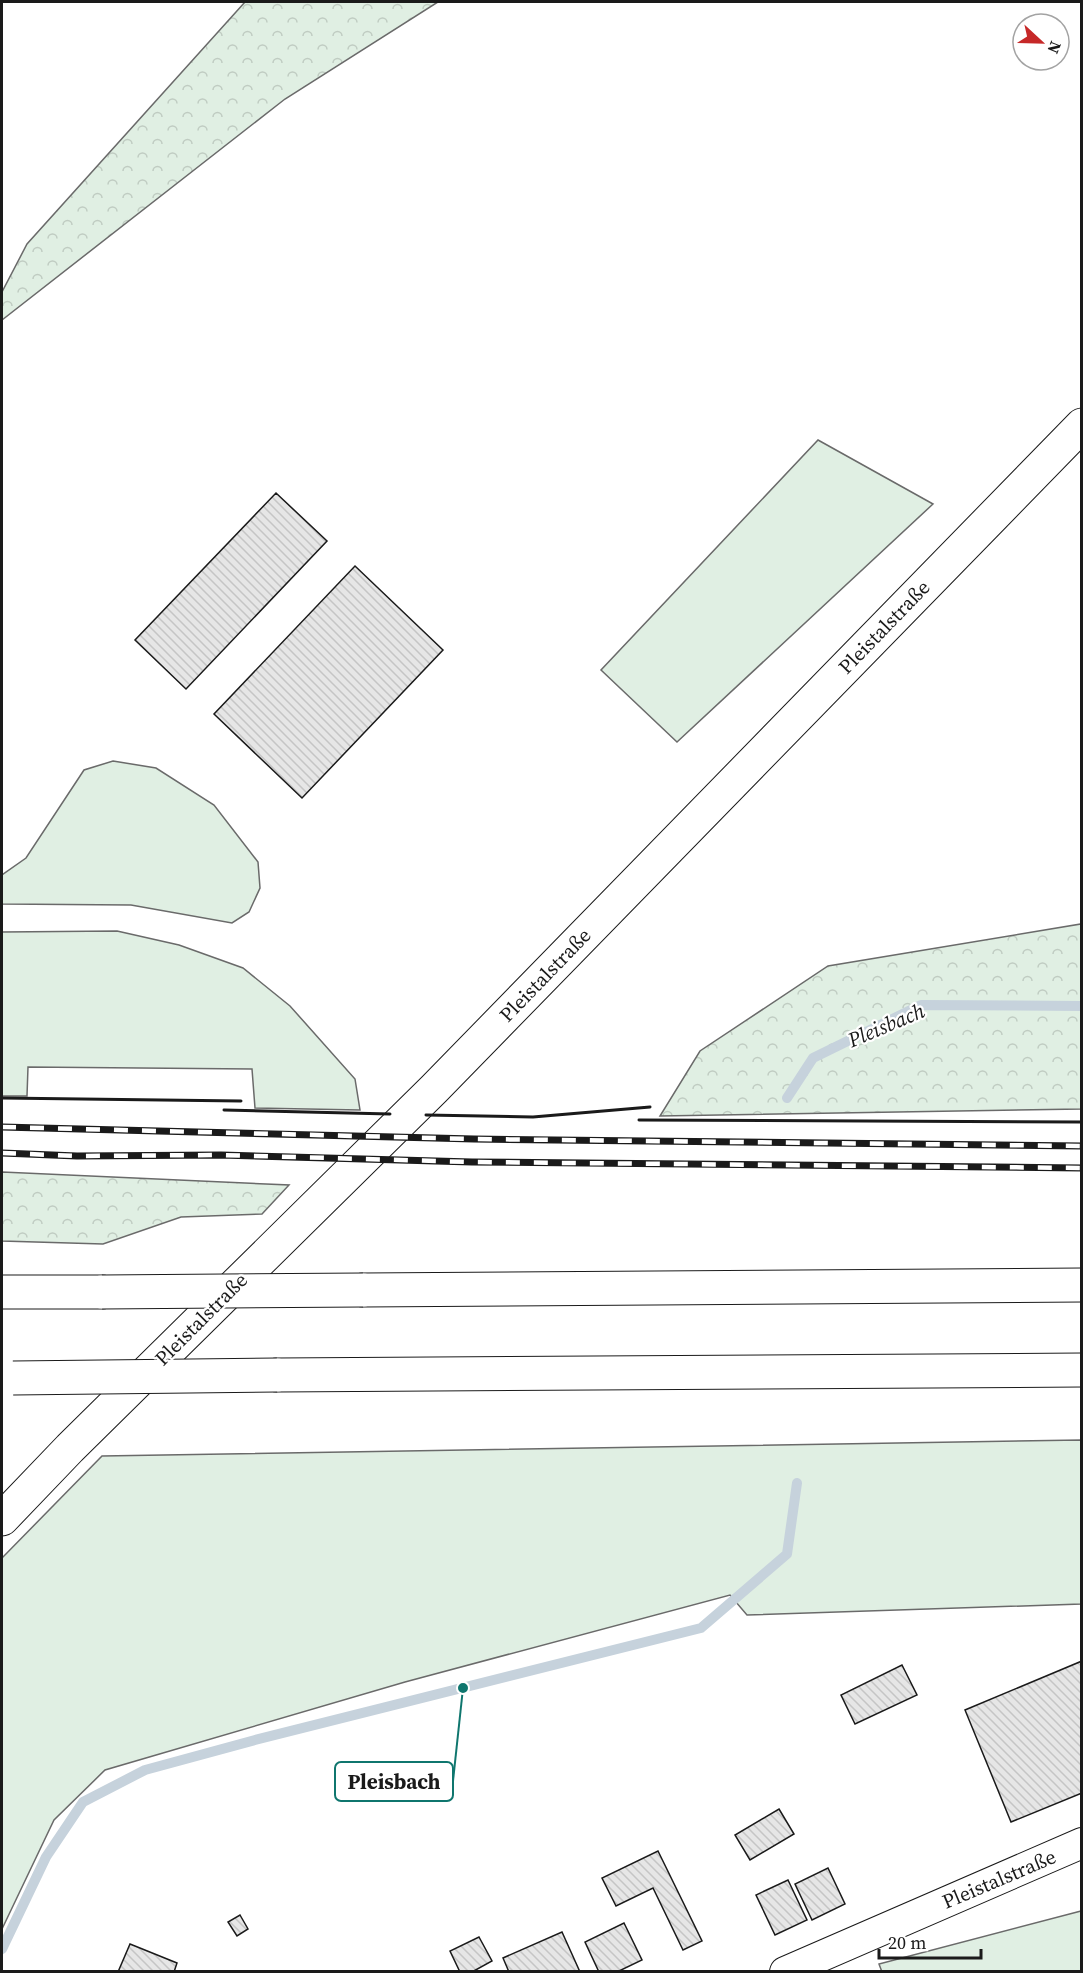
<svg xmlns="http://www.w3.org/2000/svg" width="1083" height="1973" viewBox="0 0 1083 1973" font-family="'Source Serif 4',serif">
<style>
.grass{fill:#e0efe3;stroke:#6a6a6a;stroke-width:1.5}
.forest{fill:url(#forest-crowns);stroke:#6a6a6a;stroke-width:1.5}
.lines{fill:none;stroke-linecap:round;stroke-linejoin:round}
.stream{stroke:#c6d2dc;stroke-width:10}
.building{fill:url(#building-back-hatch);stroke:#1a1a1a;stroke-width:1.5}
.minor-casing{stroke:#1a1a1a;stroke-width:32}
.secondary-casing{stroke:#1a1a1a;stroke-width:35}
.motorway-casing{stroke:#1a1a1a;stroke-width:35}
.minor{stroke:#fff;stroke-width:30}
.secondary{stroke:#fff;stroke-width:33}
.motorway{stroke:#fff;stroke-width:33}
.rail-casing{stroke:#1a1a1a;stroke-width:7}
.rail{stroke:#fff;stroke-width:4.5;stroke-dasharray:14;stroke-linecap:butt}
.motorway-bridge-casing{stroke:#1a1a1a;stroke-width:35;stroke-linecap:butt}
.motorway-bridge{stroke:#fff;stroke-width:33}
.wall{stroke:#1a1a1a;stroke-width:3}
.labels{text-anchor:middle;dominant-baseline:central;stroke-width:4.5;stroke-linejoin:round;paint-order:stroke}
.street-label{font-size:20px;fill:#1a1a1a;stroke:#fff}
.water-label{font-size:21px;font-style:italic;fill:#1a1a1a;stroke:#fff}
.leader{fill:none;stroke:#0f766e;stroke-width:2}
.callout-dot{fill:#0f766e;stroke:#fff;stroke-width:2}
.callout{fill:#fff;stroke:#0f766e;stroke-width:2}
.callout-label{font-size:21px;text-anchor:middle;font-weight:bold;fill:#1a1a1a}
</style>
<defs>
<pattern id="forest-crowns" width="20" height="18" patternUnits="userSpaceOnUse" patternTransform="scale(1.5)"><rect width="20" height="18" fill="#e0efe3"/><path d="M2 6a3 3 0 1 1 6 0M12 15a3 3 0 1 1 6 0" fill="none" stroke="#c0ccc2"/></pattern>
<pattern id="building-back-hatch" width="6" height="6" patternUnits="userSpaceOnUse" patternTransform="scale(1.5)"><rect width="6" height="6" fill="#e6e6e6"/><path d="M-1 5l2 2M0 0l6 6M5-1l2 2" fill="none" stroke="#c5c5c5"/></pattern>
</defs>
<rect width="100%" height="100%" fill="#fff"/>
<path class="grass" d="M818,440l115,64 -256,238 -76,-72z
M113,761l43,7 58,37 44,57 2,26 -11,24 -17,11 -101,-18 -129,-1v-29l24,-17 58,-88z
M117,931l62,14 64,23 47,38 65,73 5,31 -105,-2 -3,-39 -224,-2 -1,29h-25v-164z
M1081,1440v164l-334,11 -17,-20 -325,87 -300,88 -51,50 -52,109v-371l100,-102z
M1081,1911v60l-199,1 -3,-8z"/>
<path class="forest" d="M245,2h193l-153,97 -283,221v-28l25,-48z
M1081,924v185l-421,7 40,-65 128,-85z
M2,1172l287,13 -27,29 -81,3 -78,27 -101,-3z"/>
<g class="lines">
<path class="stream" d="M787,1098l26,-40 108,-53 161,1
M2,1949l44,-92 37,-55 62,-32 110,-30 446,-112 86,-74 10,-71"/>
</g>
<path class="building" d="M276,493l51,48 -141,148 -51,-49z
M355,566l88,84 -141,148 -88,-84z
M1082,1661v132l-71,29 -46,-112z
M902,1665l15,30 -62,29 -14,-29z
M779,1809l15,25 -44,26 -15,-25z
M658,1851l44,90 -19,9 -30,-62 -37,18 -14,-28z
M828,1868l17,36 -33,16 -17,-36z
M788,1880l19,40 -32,15 -19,-40z
M240,1915l8,14 -11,7 -9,-14z
M624,1923l18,37 -25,12h-18l-14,-30z
M562,1932l18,40h-71l-6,-14z
M479,1937l13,24 -20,11h-12l-10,-21z
M130,1944l47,19 -3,9h-56z"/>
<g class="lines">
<defs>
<path id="minor" d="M785,1972l297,-129"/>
<path id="secondary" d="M2,1519l68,-71 364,-359 648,-664"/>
<path id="motorway" d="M363,1290l719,-5
M2,1292h100
M277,1375l805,-5"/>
</defs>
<use href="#minor" class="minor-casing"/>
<use href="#secondary" class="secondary-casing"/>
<use href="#motorway" class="motorway-casing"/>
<use href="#minor" class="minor"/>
<use href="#secondary" class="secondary"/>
<use href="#motorway" class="motorway"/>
<defs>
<path id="rail" d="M2,1127l472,12 608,7
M2,1153l75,3 144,-1 251,7 610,6"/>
</defs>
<use href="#rail" class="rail-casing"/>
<use href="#rail" class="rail"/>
<defs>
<path id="motorway-bridge" d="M102,1292l261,-2
M13,1378l264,-3"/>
</defs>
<use href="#motorway-bridge" class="motorway-bridge-casing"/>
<use href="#motorway-bridge" class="motorway-bridge"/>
<path class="wall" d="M2,1098l239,3
M224,1110l166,4
M426,1115l107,2 117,-10
M639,1120l443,2"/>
</g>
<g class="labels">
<g class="street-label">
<text transform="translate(884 627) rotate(-46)">Pleistalstraße</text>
<text transform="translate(545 975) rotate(-46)">Pleistalstraße</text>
<text transform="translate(201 1319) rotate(-45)">Pleistalstraße</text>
<text transform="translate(999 1879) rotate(-23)">Pleistalstraße</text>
</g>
<g class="water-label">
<text transform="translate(886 1025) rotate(-23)">Pleisbach</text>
</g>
</g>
<path class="leader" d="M463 1688L453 1781"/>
<circle class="callout-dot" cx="463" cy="1688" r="6"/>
<rect class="callout" x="335" y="1762" width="118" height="39" rx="6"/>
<g class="callout-label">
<text x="394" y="1789">Pleisbach</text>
</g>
<rect width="1083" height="1973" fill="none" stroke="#1a1a1a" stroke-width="6"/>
<g transform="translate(1041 42) rotate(112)"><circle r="28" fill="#ffffff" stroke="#a3a3a3" stroke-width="1.5"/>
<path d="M0-4.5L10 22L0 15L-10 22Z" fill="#c62828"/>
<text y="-9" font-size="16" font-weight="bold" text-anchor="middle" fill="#1a1a1a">N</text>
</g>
<path d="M879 1949v9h102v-9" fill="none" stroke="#1a1a1a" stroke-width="3"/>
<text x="888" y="1949" font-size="18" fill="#1a1a1a" stroke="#ffffff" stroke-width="4.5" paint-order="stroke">20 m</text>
</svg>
